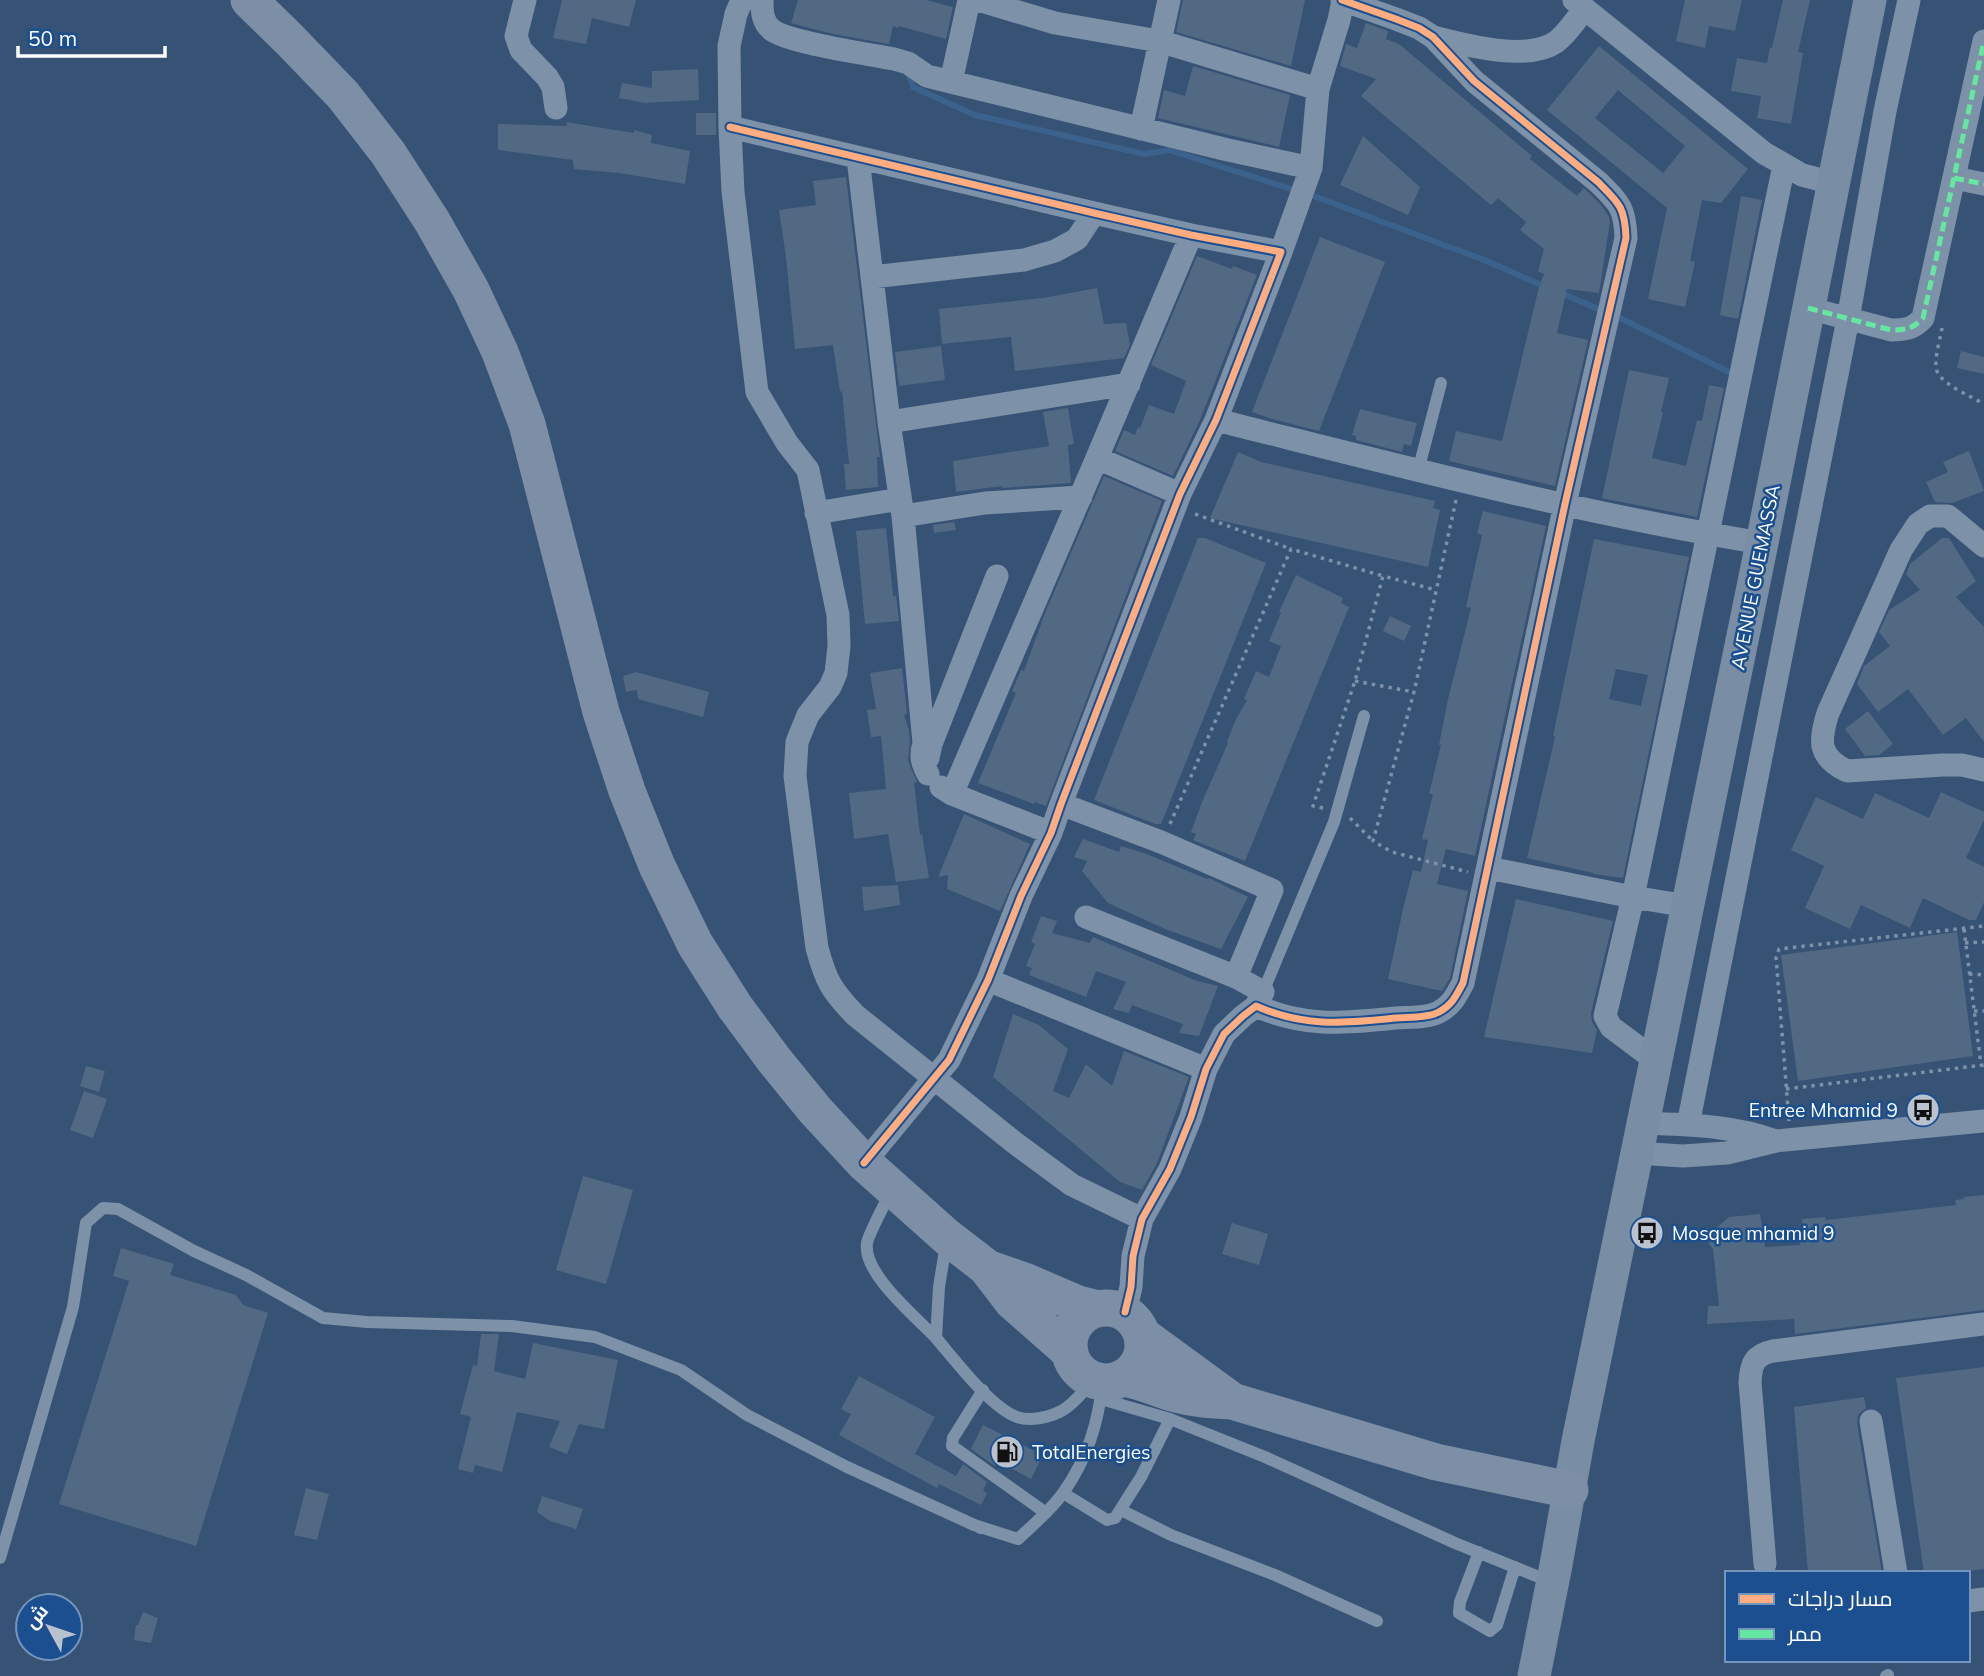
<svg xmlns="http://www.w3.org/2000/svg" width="1984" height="1676" viewBox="0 0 1984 1676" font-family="Mulish,Cairo,sans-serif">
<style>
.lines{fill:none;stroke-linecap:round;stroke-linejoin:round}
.stream{stroke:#3b618d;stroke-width:6}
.building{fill:#526984;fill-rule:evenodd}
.path{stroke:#7d92a8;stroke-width:3.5;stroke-dasharray:3.5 5;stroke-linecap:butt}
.service{stroke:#7d92a8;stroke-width:12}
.minor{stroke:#7d92a8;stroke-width:23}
.secondary{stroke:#798da4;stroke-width:33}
.primary{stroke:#7d8ea7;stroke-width:37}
.quiet{stroke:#66e7a1;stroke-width:5;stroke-dasharray:10 5;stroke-linecap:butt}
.cycleway-casing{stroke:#1b4f8f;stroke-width:11}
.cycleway{stroke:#ffac80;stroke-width:7}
.labels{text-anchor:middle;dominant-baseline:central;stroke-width:5;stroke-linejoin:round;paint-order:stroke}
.street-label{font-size:19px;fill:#fff;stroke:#1b4f8f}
.poi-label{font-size:19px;fill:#fff;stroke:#1b4f8f;text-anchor:start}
</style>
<rect width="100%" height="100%" fill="#365274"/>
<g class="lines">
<path class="stream" d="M908,72l5,15 62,28 169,39 25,-4 122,39
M1314,196l170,64 62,27
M1559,292l37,16
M1618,317l117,58"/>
</g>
<path class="building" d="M562,0h74l-7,27 -37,-9 -6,26 -33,-6z
M798,0h128l27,7 -7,32 -47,-13 -1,2 -5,-2 -4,18 -56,-10 -42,-11z
M1183,0h122l-14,66 -115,-34z
M1685,0h57l-7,31 -26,-5 -4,22 -29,-7z
M1783,0h27l-12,52 5,1 -12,71 -34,-6 4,-22 -30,-5 6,-33 30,5 3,-16 2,1z
M1366,23l22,8 -2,8 13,5 133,112 -2,3 47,37 7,-8 17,17 8,12 1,5 -11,71 -32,-4 -10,44 31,7 -33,146 -106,-25 7,-30 46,10 37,-154 5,-13 -6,-3 6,-22 -24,-19 6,-8 -28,-24 -7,7 -130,-109 15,-17 -36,-13 6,-22 11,4z
M1599,46l149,123 -27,34 -19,-3 -12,61 5,1 -10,45 -37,-8 19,-91 -120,-98zM1618,90l67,56 -22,27 -68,-55z
M1193,66l97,29 -11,52 -121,-29 6,-28 21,6z
M698,69l1,31 -54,3 -26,-5 3,-15 30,5v-17z
M696,113h20v22h-20z
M566,122l68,11v-3l18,5 -1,8 39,8 -5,33 -66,-11 -45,-4 -1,-9 -75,-10v-26l69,2z
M1363,136l57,51 -12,28 -68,-30z
M846,177l34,280h-3l1,30 -32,3 -2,-26h5l-7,-73 -2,1 -7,-47 -38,4 -9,-92 -7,-47 37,-5 -3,-24z
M1741,196l21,4 -24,119 -18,-4z
M1320,237l65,25 -66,169 -47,-12 -20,-7z
M1197,256l35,13 1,-3 24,9 -57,145 -27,56 -58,-25 9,-21 11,5 3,-8 2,1 9,-23 25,9 12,-33 -35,-16z
M1097,288l7,36 22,-1 4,22 -6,13 -109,13 -4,-34 -69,7 -3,-35 104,-11z
M941,346l4,34 -46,6 -4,-34z
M1961,351l23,6v17l-27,-6z
M1629,370l40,8 -8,34 2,1 -11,45 34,8 11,-46 5,1 7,-36 15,3 -27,129 -95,-19z
M1068,408l6,36 -6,1 3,38 -69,5v-2l-46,6 -3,-31 96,-15 -6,-34z
M1360,409l57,14 -6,23 -7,-2 -2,8 -46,-12v-4l-4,-1z
M1969,451l15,40 -32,12 -17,-1 -9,-20 22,-10 -5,-10z
M1238,452l23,10 174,39 -2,7 7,2 -12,57 -218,-49z
M1104,476l58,25 -116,305 -11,-4 -1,2 -56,-21 38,-90 -4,-2 9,-21 3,1 21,-58z
M1483,511l63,15 -71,330 -29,-7 -9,35 31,7 -18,87 -8,13 -54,-12 15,-70 10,-39 8,2 7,-32 -6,-1 11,-45h-4l12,-49h-2l9,-46 23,-91 -5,-1 16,-72 -5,-2z
M954,522l2,8 -22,3 -1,-8z
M886,528l7,68h3l3,25 -34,3 -9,-93z
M1198,538h7l61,25 -105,261h-6l-61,-24z
M1942,538h7l27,43 -20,16 28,30v115l-18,-24 -23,17 -35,-46 -30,23 -21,-28 7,-18 26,-20 -11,-14 10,-22 31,-20 -14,-16 4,-10z
M1594,539l95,18 -66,321 -30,-4v-1l-66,-15 28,-121 -2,-1zM1616,669l32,6 -7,31 -32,-7z
M1296,575l47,23 -2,5 8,4 -104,254 -52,-21 3,-6 -5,-2 11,-30 26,-59 -1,-1 8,-21 12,-21 -3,-1 12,-28 13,6 12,-31 -12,-5 12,-28 -2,-1z
M1390,616l21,10 -7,15 -21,-10z
M902,668l5,46 -3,1 5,15 1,12 -2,19 9,21 -3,1 6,52 2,-1 7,44 -33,4 -8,-48 -34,5 -5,-46 37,-4 -5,-53 -10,1 -4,-27 9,-1 -6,-36z
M636,672l73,20 -6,25 -65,-18 -1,-9 -11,2 -3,-16z
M1868,711l25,33 -14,11 -14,1 -20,-27z
M1941,792l43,20v8l-18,38 18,9v35l-8,18h-7l-46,-22 -13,30 -49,-23 -11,24 -45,-21 19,-42 -33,-16 25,-53 47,22 12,-26 54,25z
M964,814l66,30 -30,67 -53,-22 1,-14 -10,2z
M1083,839l36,13 2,-6 23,7 63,26 2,-1 39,19 -27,52 -56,-20 -57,-26 -26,-32 5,-10 -13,-4z
M898,885l2,20 -36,6 -2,-24z
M1516,899l97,22 -22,92 1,9 5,8 -5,23 -108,-16z
M1041,916l16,5 -5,12 38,10 3,-6 104,44 21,5 -19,50 -20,-3 4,-9 -51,-19 -3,8 -16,-4 13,-27 -30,-11 -10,26 -57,-22 3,-7 -6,-2 9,-22 -4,-2z
M1957,932l16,124 -175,25 -17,-126z
M1013,1014l26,11 29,24 -15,42 16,7 17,-34 26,22 12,-35 65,26 -32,86 -15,27 -22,-8 -127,-105z
M86,1066l19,5 -6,21 -19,-6z
M84,1091l23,8 -14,39 -23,-8z
M583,1176l50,14 -27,94 -50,-14z
M1984,1195v115l-189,24 -1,-15 -87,5 1,-18h11l-6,-57 -4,-5 3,-12 17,-15 31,-3 5,33 35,-2 -1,-11 5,-1 -2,-14 23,-2 1,3 130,-15 -1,-5 9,-1 -1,-2z
M1232,1223l36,11 -9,31 -37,-11z
M121,1248l53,16 -4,11 66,20 7,10 25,8 -72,233 -137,-42 70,-223 -16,-5z
M481,1334h18l-5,37 31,8 8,-36 85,17 -14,69 -25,-5 -12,30 -18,-7 11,-26 -43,-9 -15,60 -27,-7 -2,8 -15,-4 13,-52 -11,-3 13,-49 4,1z
M1984,1367v202l-34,4h-26l-28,-195z
M859,1376l76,41 -20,37 41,22 7,-12 24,18 -4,9 4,2 -6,12 -42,-21 -2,4 -98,-53 12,-21 -10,-5z
M1864,1397l2,11 -8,7 -1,8 25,150h-74l-14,-166z
M983,1425l60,30 -12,24 -34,-18 -2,5 -24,-17z
M306,1488l23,6 -12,46 -23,-5z
M542,1496l41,13 -7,20 -26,-8 -13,-9z
M143,1612l15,6 -7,25 -17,-3 2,-15h2z"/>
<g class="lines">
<path class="path" d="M1942,328c-2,12 -7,27 -6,39 1,16 35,29 48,37
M1456,500l-42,192 -41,149 19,11 76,20
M1195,514l96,35
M1355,681l59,11
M1323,808l-10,-2 42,-125 28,-105 53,14
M1350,818l23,23
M1170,824l121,-275 92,27
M1964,929l17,136
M1965,943l19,-1
M1969,974l15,1
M1974,1011h10
M1786,1089l198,-24
M1789,1121l-13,-164 3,-8 205,-23"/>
<path class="service" d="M1418,471l23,-88
M1263,992l71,-170 30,-106
M890,1193c-5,11 -21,40 -23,50 -5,30 49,74 69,95
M946,1244l-7,43 -3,51c18,21 55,70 81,79 13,5 34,0 46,-7 12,-7 22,-21 31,-30
M983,1390l-30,48 -1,8 94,67
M1101,1399l69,20 95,38 190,86 96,39
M1063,1493l44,27 8,-2 26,-41 29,-58
M1121,1510l50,25 104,40 102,46
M981,1528l-134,-61 127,58 44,14c16,-15 33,-29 45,-46 25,-35 35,-70 40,-112
M1479,1552l-19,50 -1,11 31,18 7,-6 18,-58
M0,1558l73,-251 13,-84 17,-15 15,1 76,42 52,24 77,43 44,4 145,4 83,11 86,33 66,45 100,52
M1886,1676l2,-1"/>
<path class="minor" d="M525,0l-9,36 5,14 26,27 6,10 3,21
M742,0l-6,14 -7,32 1,81 3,65 24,200 30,51 21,27 30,145 1,31 -3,27 -6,14 -22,28 -11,27 -2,34 22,172c9,33 14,42 38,67l160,128 57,42 70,34
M762,0c0,11 0,22 10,30 17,13 97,24 122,29l14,4 19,13 24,6 277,68 83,18
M978,0l77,23 104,18 159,48 21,-69 4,-20
M1574,0l190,153 38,22 31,8
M1433,37c32,8 94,25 123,5 11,-8 20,-23 29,-33
M951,82l18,-82
M730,127l364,86 97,22 90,17 -65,168 -36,74 -119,310 -10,29 -30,63 -33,84 -39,80 -85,103
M1141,129l28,-129
M858,158l14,119 152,-17 31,-9 22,-12 17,-26
M1954,178l30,6
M1281,252l30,-84 7,-79
M872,277l17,145 14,94 21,227c-4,13 -2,20 4,31
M1808,308l83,22c14,0 22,-1 32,-12l61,-277
M1216,420c181,45 362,93 546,123
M889,422l240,-38
M1180,494l-83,-36 94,-223
M816,513l84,-14
M903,516l82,-13 96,-6
M1984,546l-36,-30h-18l-12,8 -17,26 -73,163c-9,28 -10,44 19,58l96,-6h19l22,5
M928,758l3,-14 66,-168
M941,787l11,7 99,39
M952,794l145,-336
M1061,804l100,38 111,48 -36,87
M1488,868l145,29 54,9
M1086,917l150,60 27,15 -7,14
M988,980l218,89
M1655,1060l-44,-33 -6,-11 28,-119 151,-732
M1642,1123c48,2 89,2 134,18
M1688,1125l160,-806 37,-208 24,-111
M1636,1153l47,3 44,-3 49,-12 208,-20
M1125,1312l6,-25 2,-31 9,-37 28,-50 21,-52 15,-48 18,-35 19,-18 13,-10c50,22 88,17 140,12 13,-1 32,0 43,-6 13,-7 17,-16 24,-29l102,-479 61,-266c-1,-31 -7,-35 -28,-56l-124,-101 -41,-44 -14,-9 -23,-9 -54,-19
M1871,1421l25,152
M1765,1564l-15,-182c1,-18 4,-27 23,-31l211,-27
M1968,1601l16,-2"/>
<path class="secondary" d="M1534,1676l22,-111 22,-124 184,-898 108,-543"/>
<path class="primary" d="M249,0l40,39 54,56 45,58 44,68 39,69 29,62 27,72 74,288 26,79 30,75 38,78 40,63 40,54 40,49 49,53 83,74 39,30 26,34 58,51
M987,1268l40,14 51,22 20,5
M1069 1345a37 37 0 1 1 74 0a37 37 0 1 1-74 0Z
M1142,1335l89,65
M1122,1378c19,2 35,11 54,16 19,5 36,6 56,7l204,61 134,28"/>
<path class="quiet" d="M1954,178l30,6
M1808,308l83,22c14,0 22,-1 32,-12l61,-277"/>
<defs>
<path id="cycleway" d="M730,127l364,86 97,22 90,17 -65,168 -36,74 -119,310 -10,29 -30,63 -33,84 -39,80 -85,103
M1125,1312l6,-25 2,-31 9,-37 28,-50 21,-52 15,-48 18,-35 19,-18 13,-10c50,22 88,17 140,12 13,-1 32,0 43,-6 13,-7 17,-16 24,-29l102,-479 61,-266c-1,-31 -7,-35 -28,-56l-124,-101 -41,-44 -14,-9 -23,-9 -54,-19"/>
</defs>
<use href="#cycleway" class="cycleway-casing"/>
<use href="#cycleway" class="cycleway"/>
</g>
<defs>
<symbol id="bus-disc" viewBox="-11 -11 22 22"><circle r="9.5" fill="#b9c2ce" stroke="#1b4f8f"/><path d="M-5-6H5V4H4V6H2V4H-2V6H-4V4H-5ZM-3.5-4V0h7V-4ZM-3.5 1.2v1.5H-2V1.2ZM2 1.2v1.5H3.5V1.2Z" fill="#111"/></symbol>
<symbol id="fuel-disc" viewBox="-11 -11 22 22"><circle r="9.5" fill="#b9c2ce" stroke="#1b4f8f"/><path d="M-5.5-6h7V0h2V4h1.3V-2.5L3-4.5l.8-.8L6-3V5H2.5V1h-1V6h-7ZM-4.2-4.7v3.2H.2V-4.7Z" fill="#111"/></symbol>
</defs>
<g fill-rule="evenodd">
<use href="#bus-disc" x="1904" y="1091" width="38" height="38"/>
<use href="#bus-disc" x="1628" y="1214" width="38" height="38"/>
<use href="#fuel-disc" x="988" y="1433" width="38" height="38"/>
</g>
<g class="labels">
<g class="street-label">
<text transform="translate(1755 577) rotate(-79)">AVENUE GUEMASSA</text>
</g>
<g class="poi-label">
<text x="1898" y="1110" text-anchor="end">Entree Mhamid 9</text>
<text x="1672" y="1233">Mosque mhamid 9</text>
<text x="1032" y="1452">TotalEnergies</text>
</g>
</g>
<rect x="1725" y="1571" width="245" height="91" fill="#1b4f8f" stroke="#7695bc" stroke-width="2"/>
<rect x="1739" y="1594" width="35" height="10" fill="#ffac80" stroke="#7695bc" stroke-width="2"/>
<text x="1788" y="1606" font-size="21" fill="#ffffff">مسار دراجات</text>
<rect x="1739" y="1629" width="35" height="10" fill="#66e7a1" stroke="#7695bc" stroke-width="2"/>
<text x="1788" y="1641" font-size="21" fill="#ffffff">ممر</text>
<g transform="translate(49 1627) rotate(310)"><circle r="33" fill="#1b4f8f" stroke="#7695bc" stroke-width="2"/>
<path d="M0-5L12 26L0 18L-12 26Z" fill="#b9c2ce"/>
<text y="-10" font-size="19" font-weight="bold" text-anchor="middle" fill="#ffffff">ش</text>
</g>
<path d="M18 46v10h147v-10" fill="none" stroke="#ffffff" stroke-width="3.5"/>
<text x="28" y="46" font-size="21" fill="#ffffff" stroke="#1b4f8f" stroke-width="5" paint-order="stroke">50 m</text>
</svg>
